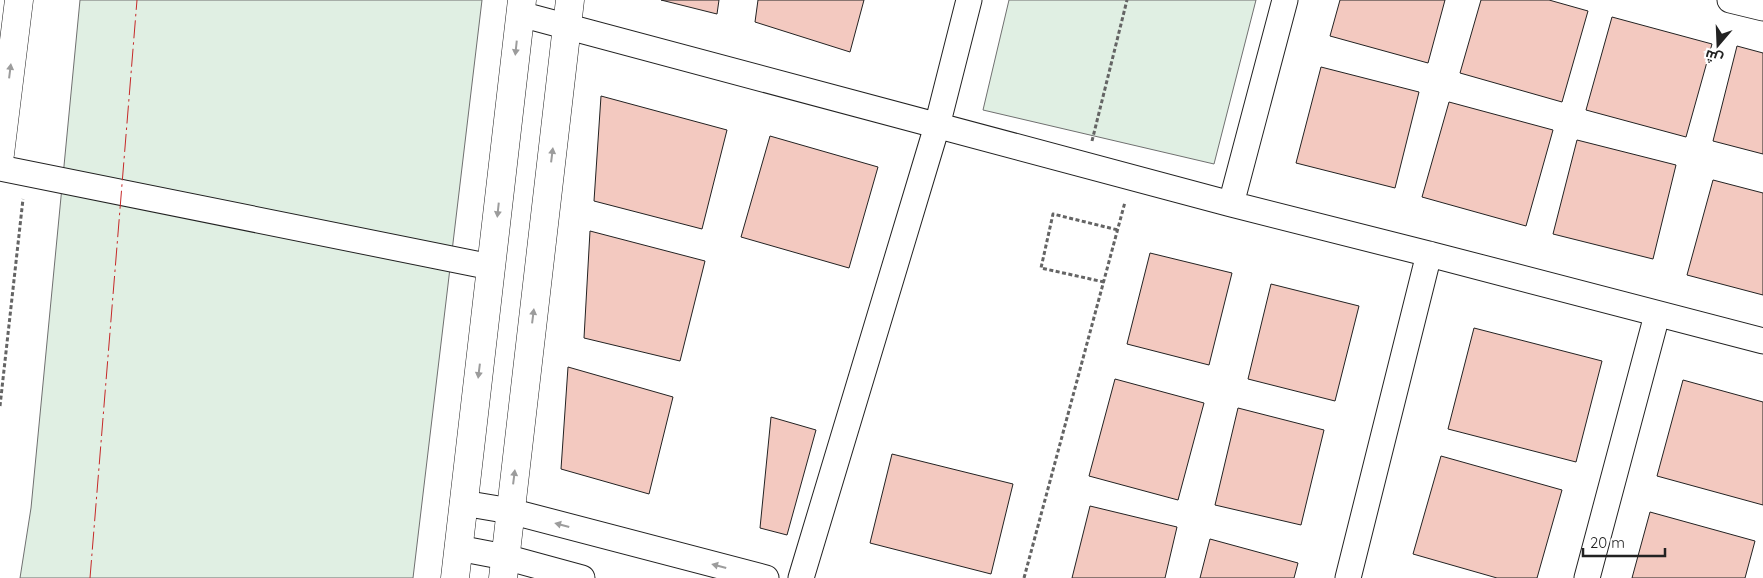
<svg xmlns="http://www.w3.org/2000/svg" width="1763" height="578" viewBox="0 0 1763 578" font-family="Quicksand,Cairo,sans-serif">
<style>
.green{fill:#e0efe3;stroke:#6f6f6f}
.building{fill:#f3c9c0;stroke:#222}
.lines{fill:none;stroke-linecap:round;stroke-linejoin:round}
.minor-casing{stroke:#222;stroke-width:27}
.tertiary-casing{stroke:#222;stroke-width:29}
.trunk-casing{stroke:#222;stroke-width:29}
.path{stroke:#646464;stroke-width:3;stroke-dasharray:4 2.5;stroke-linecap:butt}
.minor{stroke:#fff;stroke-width:25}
.tertiary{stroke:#fff;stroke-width:28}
.trunk{stroke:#fff;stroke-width:28}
.power{stroke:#c62828;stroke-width:1;stroke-dasharray:18 4 2.5 4;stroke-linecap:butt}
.oneway{fill:#9c9c9c}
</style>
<rect width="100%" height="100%" fill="#fff"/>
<path class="green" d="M80,0h402l-69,578h-393l11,-70z
M1009,0h247l-42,164 -231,-54z"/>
<path class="building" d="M661,0h58l-2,14z
M758,0h106l-14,52 -95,-30z
M1340,0h105l-17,63 -98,-27z
M1481,0h68l39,11 -26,91 -102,-29z
M1612,17l100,27 -26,93 -100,-27z
M1737,46l26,7v101l-50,-13z
M1321,67l98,25 -24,96 -99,-25z
M601,96l126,34 -25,99 -108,-28z
M1449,102l104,28 -27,96 -104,-29z
M770,136l108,31 -29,101 -108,-31z
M1577,140l99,25 -23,94 -100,-25z
M1713,180l50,13v102l-76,-20z
M590,231l115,30 -25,100 -96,-23z
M1150,253l82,20 -23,92 -82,-21z
M1271,284l88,22 -24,95 -87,-22z
M1474,328l128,33 -26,101 -128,-33z
M568,367l105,30 -24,97 -88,-25z
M1115,379l89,24 -26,97 -89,-24z
M1683,380l80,22v103l-106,-29z
M1238,408l86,22 -23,95 -86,-20z
M771,417l45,13 -29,105 -27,-7z
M892,454l121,30 -22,90 -121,-31z
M1441,456l121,34 -25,88h-40l-84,-24z
M1090,506l87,21 -12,51h-93z
M1650,512l105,29 -10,37h-113z
M1210,539l88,24 -4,15h-94z"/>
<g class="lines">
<defs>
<path id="minor" d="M1730,0l33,8
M520,14l711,190 198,50 334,87
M0,168l491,99
M1231,204l54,-204
M463,503l47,8 256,67
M458,548l47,9 77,21
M801,578l136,-452 32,-126
M1348,578l81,-324
M1587,578l70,-263"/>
<path id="tertiary" d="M455,578l67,-578
M503,578l67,-578"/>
<path id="trunk" d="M0,154l19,-154"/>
</defs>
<use href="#minor" class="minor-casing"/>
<use href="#tertiary" class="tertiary-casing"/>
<use href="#trunk" class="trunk-casing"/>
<path class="path" d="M1092,141l35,-141
M1104,282l-63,-14 12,-54 65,16
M0,406l23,-207
M1024,578l101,-376"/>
<use href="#minor" class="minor"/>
<use href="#tertiary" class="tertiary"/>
<use href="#trunk" class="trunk"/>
<path class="power" d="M90,578l47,-578"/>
</g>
<defs><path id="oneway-solid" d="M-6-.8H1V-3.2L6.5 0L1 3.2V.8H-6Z" transform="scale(1.25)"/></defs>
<g class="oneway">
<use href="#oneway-solid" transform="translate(516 48) rotate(96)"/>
<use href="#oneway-solid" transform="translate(10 71) rotate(-83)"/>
<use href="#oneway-solid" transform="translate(552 155) rotate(-83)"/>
<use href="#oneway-solid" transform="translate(498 210) rotate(96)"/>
<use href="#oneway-solid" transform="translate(533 316) rotate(-83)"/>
<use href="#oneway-solid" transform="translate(479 371) rotate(97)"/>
<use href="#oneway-solid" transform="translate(514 477) rotate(-83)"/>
<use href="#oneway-solid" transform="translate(562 525) rotate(-165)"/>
<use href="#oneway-solid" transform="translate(719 566) rotate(-165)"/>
</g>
<g transform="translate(1718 45) rotate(199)" stroke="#ffffff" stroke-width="4" paint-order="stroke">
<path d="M0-4L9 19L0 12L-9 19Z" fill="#222222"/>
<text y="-8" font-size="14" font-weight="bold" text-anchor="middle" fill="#222222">ش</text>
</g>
<path d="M1583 548v8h82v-8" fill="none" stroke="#222222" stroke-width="2.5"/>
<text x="1590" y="548" font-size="15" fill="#222222" stroke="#ffffff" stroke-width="4" paint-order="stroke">20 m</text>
</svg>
